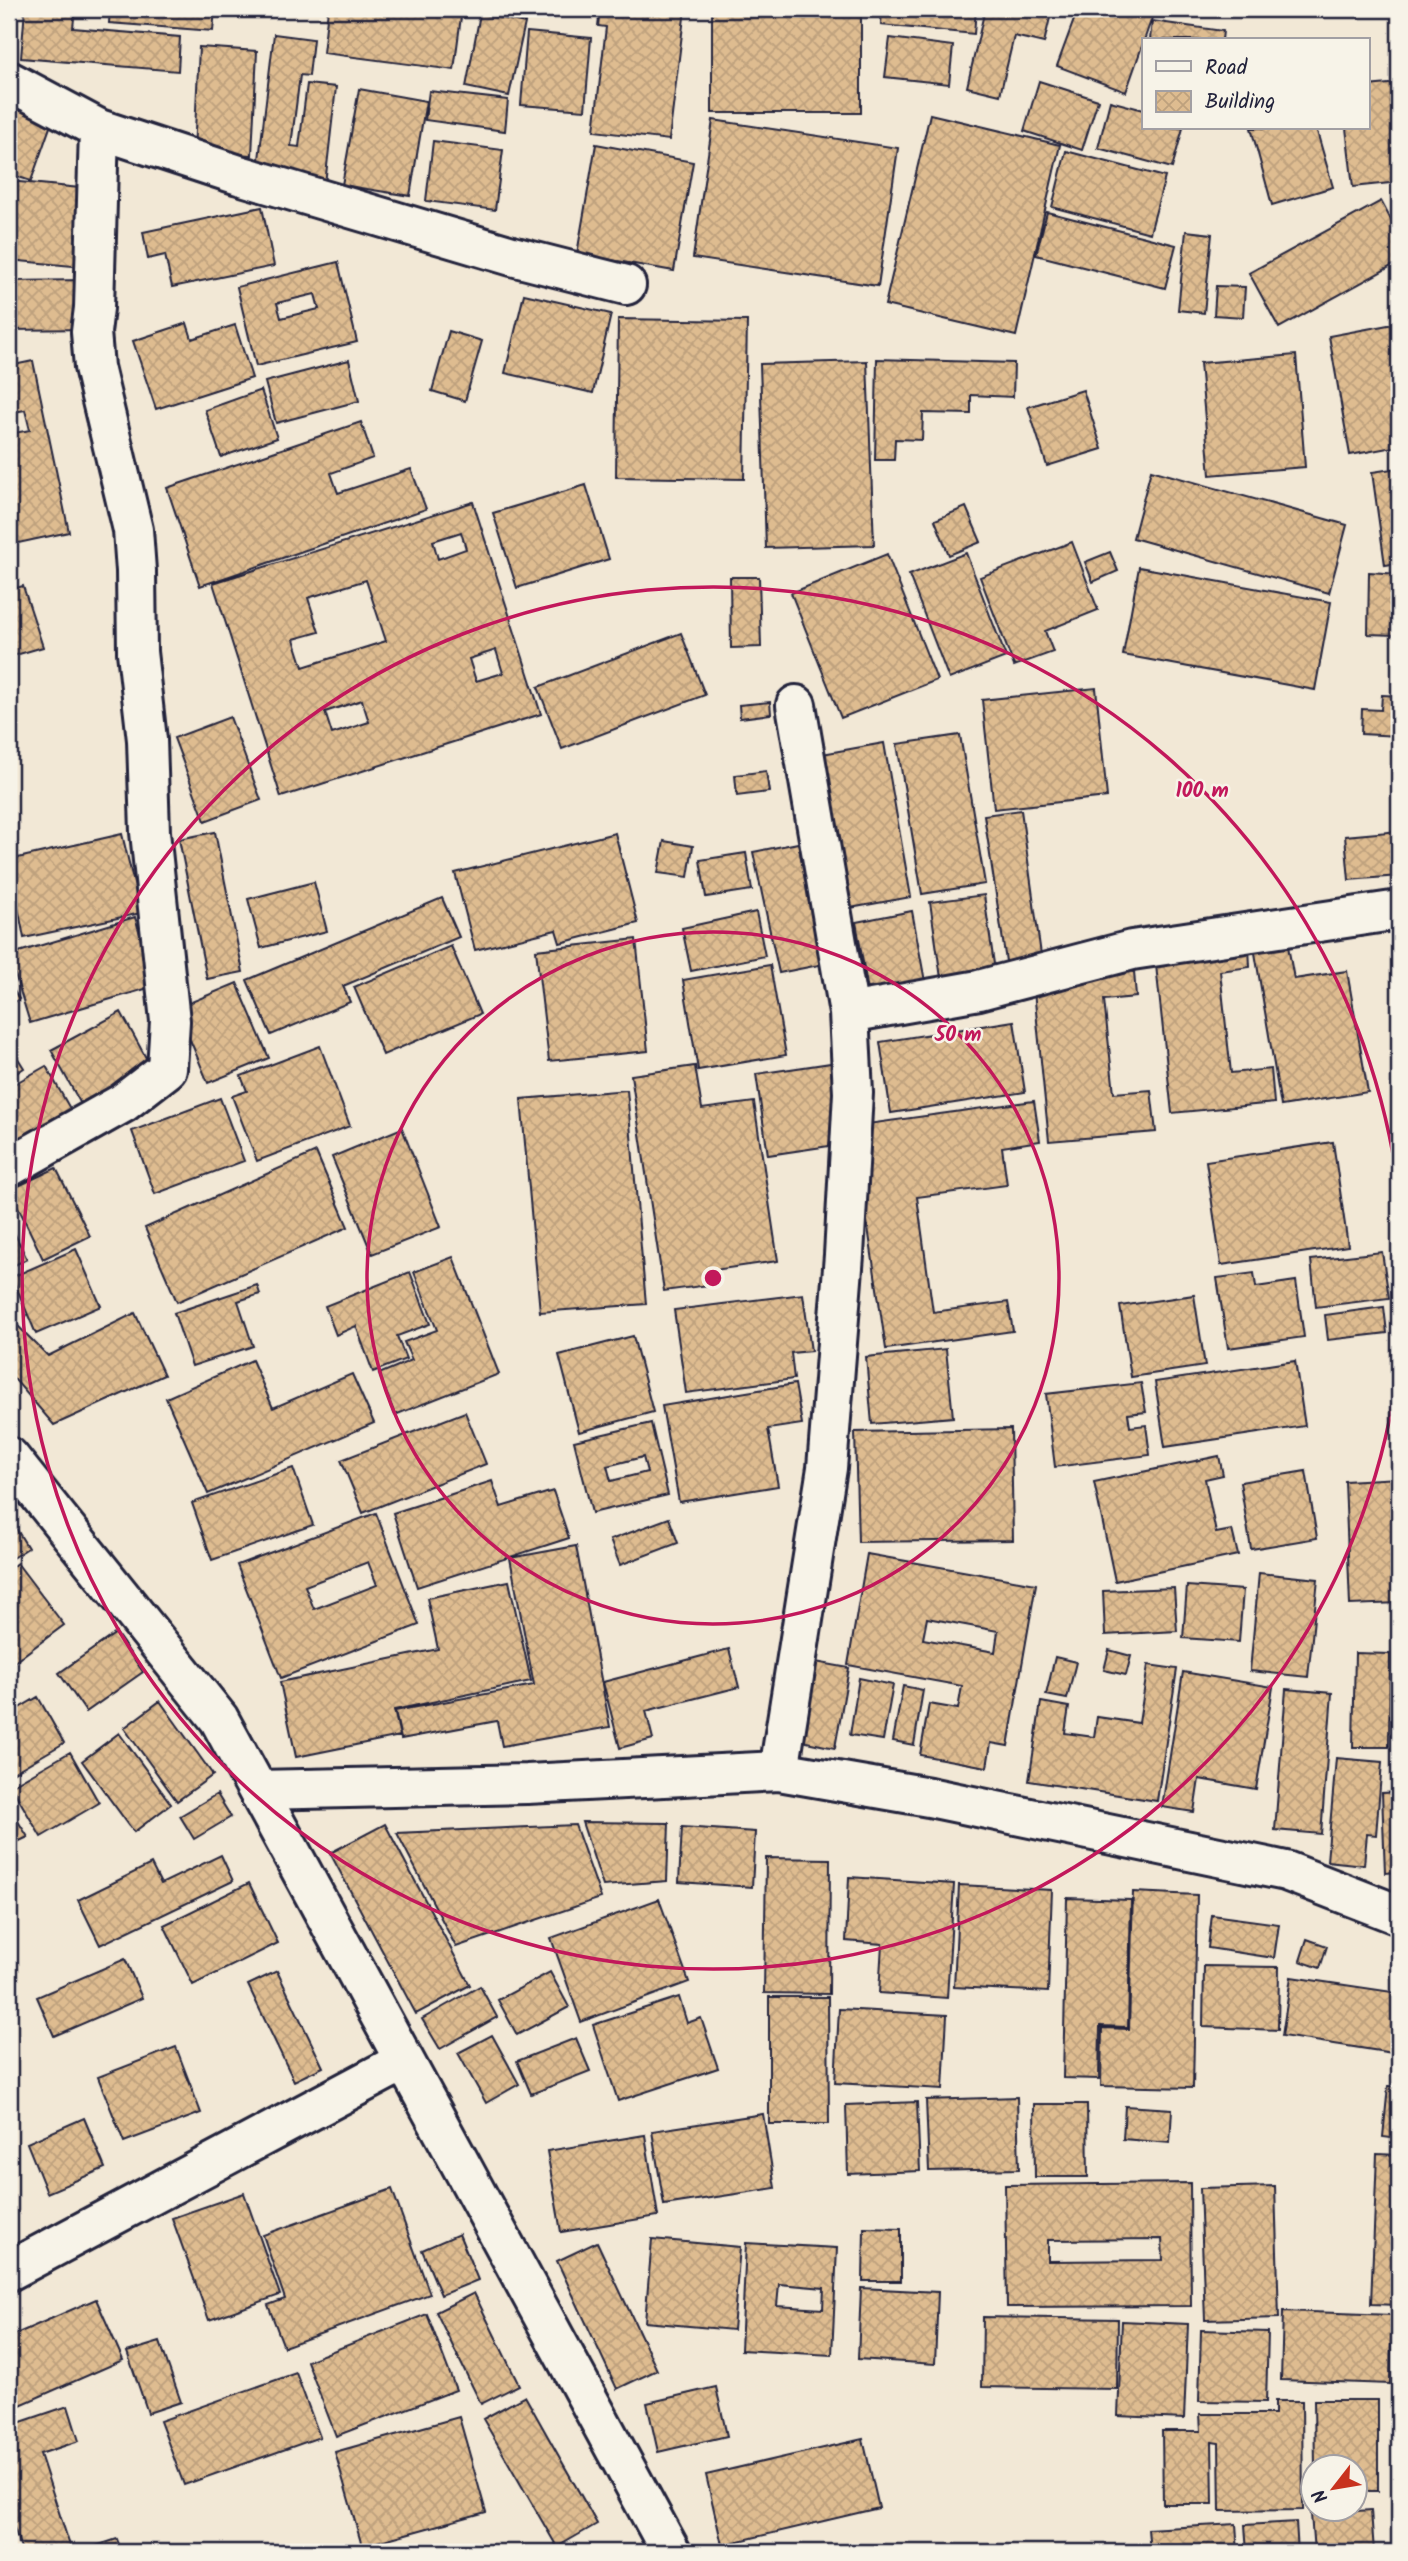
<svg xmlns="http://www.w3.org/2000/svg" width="1408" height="2561" viewBox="0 0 1408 2561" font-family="Kalam,sans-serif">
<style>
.building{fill:url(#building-cross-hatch);stroke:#22223b;stroke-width:2;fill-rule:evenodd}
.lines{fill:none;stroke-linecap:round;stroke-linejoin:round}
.street-casing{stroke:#22223b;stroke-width:44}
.primary-casing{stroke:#22223b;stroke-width:44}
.street{stroke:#f7f3e8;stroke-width:38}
.primary{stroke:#f7f3e8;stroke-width:38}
.ring{fill:none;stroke:#c2185b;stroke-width:3.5}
.centre{fill:#c2185b;stroke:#f7f3e8;stroke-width:3.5}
.ring-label{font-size:21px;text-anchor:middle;font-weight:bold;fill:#c2185b;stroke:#f7f3e8;stroke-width:5;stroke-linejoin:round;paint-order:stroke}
</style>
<defs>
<pattern id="building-cross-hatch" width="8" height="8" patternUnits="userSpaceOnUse" patternTransform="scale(1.75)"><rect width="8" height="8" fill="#debc90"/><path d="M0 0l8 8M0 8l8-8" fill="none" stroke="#bea17d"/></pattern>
</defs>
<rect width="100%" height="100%" fill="#f2e8d6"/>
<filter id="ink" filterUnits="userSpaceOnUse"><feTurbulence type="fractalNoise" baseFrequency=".0143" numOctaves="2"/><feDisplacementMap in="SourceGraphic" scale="14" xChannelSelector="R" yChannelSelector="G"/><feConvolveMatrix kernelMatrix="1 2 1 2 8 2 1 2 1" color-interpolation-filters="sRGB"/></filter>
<g filter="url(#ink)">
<path class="building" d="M25,9h50l-2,19 107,9 -2,34 -157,-13z
M110,9h105l-2,22 -104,-8z
M328,9h134l-8,61 -131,-17z
M600,9h85l-16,131 -75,-9 12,-104 -8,-1z
M712,9h149v104h-149z
M882,9h94l-2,25 -93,-9z
M985,9h67l-8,34 -30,-7 -14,59 -33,-8z
M1078,9h67l9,3 -28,80 -69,-26z
M480,14l45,9 -16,73 -43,-9z
M1152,21l71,10 -1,9h-72z
M527,32l64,6 -6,72 -64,-5z
M274,34l39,5 -4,37 -9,-1 -9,71 8,1 8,-63 29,3 -11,97 -68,-8z
M890,38l63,8 -4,38 -64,-7z
M199,47l58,4 -5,104 -58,-3z
M1039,81l59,19 -16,50 -58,-19z
M1399,83v99l-46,5 -7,-59h22v-42z
M359,89l67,12 -16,95 -68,-11z
M9,90l48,17 -26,74 -22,-7z
M429,91l79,9 -3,31 -80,-11z
M1110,101l34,9v18h39l-11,40 -74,-20z
M930,114l130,31 -44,191 -131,-31z
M713,120l185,28 -20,138 -185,-28z
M1251,128h65l17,59 -61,18z
M433,141l70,9 -8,60 -69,-9z
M596,144l97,18 -19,109 -97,-17z
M1066,151l99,26 -15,56 -98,-26z
M9,181l81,8 -7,78 -74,-7z
M1381,201l18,34v27l-120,66 -30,-55z
M262,207l12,59 -102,21 -7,-32 -17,4 -5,-27z
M1047,212l129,33 -11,43 -129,-33z
M1186,231l26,3 -8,79 -26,-3z
M338,262l19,80 -101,24 -19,-79zM315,294l4,15 -38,9 -4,-15z
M87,280l1,49 -79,1v-49z
M1216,286l29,1 -2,30 -29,-2z
M524,294l87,20 -18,79 -88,-20z
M618,319l129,2 -3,158 -128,-2z
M187,323l5,16 43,-14 17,53 -96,31 -23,-68z
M1399,323v123l-49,9 -21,-119z
M449,331l33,10 -17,60 -33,-10z
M1296,355l9,112 -95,8 -10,-112z
M877,359l137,4 -1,34 -42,-2v19l-48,-1 -1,27 -27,-1 -1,21h-19z
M349,360l10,41 -83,22 -11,-41z
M33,361l36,171 -60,13v-111l21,-4 -5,-20 -16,3v-47z
M867,361l7,184 -108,3 -6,-184z
M261,390l16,48 -56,19 -16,-47z
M1083,390l19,59 -55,17 -19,-59z
M361,422l12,36 -42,15 7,20 73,-24 15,40 -226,77 -33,-98z
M1399,468v95l-14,2 -13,-93z
M1151,470l196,55 -18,68 -196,-55z
M586,485l23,74 -92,29 -24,-75z
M473,502l68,212 -260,83 -68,-214zM461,532l5,17 -28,10 -5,-18zM366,580l20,61 -83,26 -9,-28 25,-7 -11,-34zM496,650l7,23 -27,8 -7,-22zM362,700l7,22 -37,12 -7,-22z
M966,507l15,35 -32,13 -14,-35z
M1072,542l26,68 -53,21 8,21 -39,14 -34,-89z
M1110,552l8,19 -25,11 -8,-20z
M966,553l40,104 -57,22 -40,-104z
M887,554l50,126 -96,38 -50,-125z
M1139,567l192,35 -16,88 -192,-35z
M1369,572l30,2v111h-3l1,-50 -29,-1z
M730,577h29l2,70 -30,1z
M23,586l20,61 -34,10v-67z
M681,633l24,62 -143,54 -24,-62z
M1096,688l11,109 -113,12 -12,-109z
M1382,695l17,1v40l-38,-2 1,-25 19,1z
M770,702l1,12 -31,4 -1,-13z
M230,717l31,83 -56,21 -31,-83z
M960,735l25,149 -63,10 -25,-150z
M884,743l27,154 -61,11 -28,-154z
M766,771l3,21 -32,4 -2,-21z
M1021,810l21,152 -35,6 -23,-153z
M1399,831v45l-50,4 -4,-44z
M215,832l28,140 -36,7 -28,-140z
M615,833l23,90 -78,20 -4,-13 -81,20 -20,-77z
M122,834l19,79 -117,25 -15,-78z
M664,841l29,5 -5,31 -30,-4z
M798,843l26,121 -45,9 -26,-121z
M746,853l6,37 -46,7 -6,-37z
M314,882l13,49 -66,17 -13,-49z
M984,895l12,83 -54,7 -12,-83z
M442,898l17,39 -116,49 7,16 -79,33 -24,-55z
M912,911l14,76 -57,10 -13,-75z
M756,912l9,44 -74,15 -9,-43z
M135,917l20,69 -125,37 -21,-68z
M1286,935l8,44 53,-8 21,121 -87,14 -28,-165z
M636,939l12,112 -99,10 -13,-111z
M451,946l29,68 -97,41 -29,-68z
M1249,947l1,20 -30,4 11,102 40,-4 3,34 -102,10 -17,-157z
M770,965l16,90 -88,15 -15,-90z
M1134,971l2,26 -32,3 10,93 37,-3 5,42 -107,9 -16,-160z
M9,983l10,16 -10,7z
M237,983l32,75 -61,25 -31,-75z
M121,1012l31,57 -70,37 -31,-56z
M1014,1021l11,71 -134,21 -11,-71z
M9,1044l15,24 -15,10z
M320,1046l30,80 -93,35 -25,-65 15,-5 -6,-15z
M831,1063l12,81 -75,11 -12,-81z
M46,1066l27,48 -64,36v-63z
M695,1066l7,43 52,-7 24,159 -71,10 2,14 -45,6 -33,-216z
M627,1090l19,214 -106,8 -19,-213z
M220,1098l24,63 -89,33 -23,-63z
M1034,1101l6,40 -38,6 5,38 -90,12 16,115 75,-10 5,29 -127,18 -33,-223z
M402,1128l39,99 -69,27 -40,-97z
M1333,1142l15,104 -127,19 -15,-104z
M316,1152l32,75 -171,75 -32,-74z
M56,1168l34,68 -47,23 -33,-69z
M9,1222l18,37 -18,9z
M76,1249l25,57 -65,28 -24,-57z
M1382,1252l7,46 -73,9 -5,-47z
M453,1257l46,117 -104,41 -16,-41 33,-14 -8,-18 33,-12 -23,-58z
M410,1272l20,52 -33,12 9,23 -33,13 -17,-46 -20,9 -11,-29z
M1254,1273l2,14 40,-6 8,56 -76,11 -11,-70z
M257,1285l3,9 -22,7 15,45 -61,20 -18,-53z
M803,1294l8,57 -20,2 3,26 -108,14 -12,-83z
M1194,1295l11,71 -74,11 -11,-71z
M1384,1307l3,26 -59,7 -3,-25z
M135,1313l29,62 -110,50 -45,-52v-56l39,39z
M633,1336l20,76 -74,20 -20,-77z
M946,1349l7,68 -81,7 -6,-67z
M252,1360l21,48 79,-34 22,49 -166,71 -42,-96z
M1295,1361l10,65 -140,21 -10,-65z
M1141,1383l5,29 -18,2 2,13 16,-2 4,30 -95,12 -9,-73z
M795,1384l7,40 -34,5 10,57 -99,16 -17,-96z
M465,1412l21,52 -123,49 -22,-53z
M651,1423l17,72 -76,18 -18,-72zM643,1457l4,15 -36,9 -4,-15z
M1011,1429l2,111 -155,2 -3,-110z
M1219,1456l4,19 -18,4 11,54 16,-3 6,25 -123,26 -21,-99z
M293,1468l20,57 -101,35 -20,-57z
M1306,1471l11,67 -66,11 -11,-67z
M1399,1478v125l-49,2 -5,-124z
M492,1481l9,26 52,-16 16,47 -152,49 -24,-74z
M376,1513l43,112 -138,53 -44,-113zM368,1562l9,23 -63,24 -9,-23z
M9,1517l19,31 -19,12z
M669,1518l9,25 -58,22 -10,-25z
M576,1546l34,181 -108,19 -5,-25 -96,18 -6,-28 139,-26 -24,-127z
M867,1554l169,30 -28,162 -17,-3 -4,24 -67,-12 9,-51 29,5 4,-23 -114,-21zM927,1618l71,13 -3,21 -72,-13z
M17,1563l47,62 -55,41v-97z
M1259,1573l59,6 -10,98 -58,-6z
M509,1581l22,100 -137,29 6,26 -104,21 -16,-75 158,-33 -11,-51z
M1187,1586l56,4 -4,52 -56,-4z
M1174,1588l3,43 -72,4 -2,-44z
M116,1633l27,39 -57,40 -27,-39z
M729,1649l10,38 -93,24 7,28 -33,9 -17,-66z
M1109,1650l22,6 -5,19 -22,-5z
M1355,1653l35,1 -1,93h-36z
M1055,1657l21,5 -9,37 -21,-4z
M810,1661l39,7 -14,80 -38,-8z
M1148,1665l29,4 -20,132 -128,-20 12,-79 28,5 -4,26 29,4 3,-20 42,6z
M1183,1672l90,15 -17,102 -57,-10 -5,33 -32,-5z
M859,1678l34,7 -10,55 -33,-5z
M903,1686l20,4 -9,55 -21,-4z
M1286,1689l46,4 -11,141 -46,-4z
M38,1697l26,46 -55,32v-61z
M160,1701l53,74 -36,26 -53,-73z
M119,1733l52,71 -37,28 -52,-71z
M70,1752l29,51 -58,34 -30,-51z
M1336,1758l46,4 -6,73 -9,-1 -3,31 -37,-4z
M1399,1792v80l-14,1 -3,-80z
M217,1794l14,23 -37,22 -14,-23z
M9,1807l19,30 -19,9z
M582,1822l87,1 -2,58 -64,5z
M385,1824l85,161 -54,29 -86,-161z
M575,1825l26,73 -145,49 -59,-114z
M682,1827l73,5 -3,55 -73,-5z
M221,1855l12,26 -133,64 -22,-45 73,-36 10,20z
M766,1858l64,1 -1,135 -65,-1z
M849,1877l105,7 -7,114 -68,-5 3,-49 -36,-3z
M249,1883l29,60 -85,42 -29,-60z
M959,1885l93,5 -4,102 -94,-5z
M1133,1892l64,3 -4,193 -92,-2 1,-58 27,1z
M1067,1898l64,2 -3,127 -28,-1 -1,53 -36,-1z
M659,1899l30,83 -108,40 -30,-84z
M1212,1915l67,9 -5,34 -66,-10z
M1307,1939l20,7 -7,22 -20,-7z
M125,1959l17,39 -88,38 -17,-39z
M1204,1966l75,1 -1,63 -75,-3z
M277,1971l46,96 -29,14 -46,-96z
M550,1972l19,35 -52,28 -19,-35z
M1291,1977l108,16 -6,60 -111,-17z
M480,1986l17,31 -57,32 -18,-30z
M679,1997l8,26 14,-5 17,50 -100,33 -25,-76z
M769,1997h59l1,127h-60z
M839,2009l108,6 -4,74 -108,-6z
M492,2035l27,49 -33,19 -28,-50z
M576,2038l14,33 -59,23 -14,-33z
M176,2047l25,66 -77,29 -26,-65z
M1388,2086l11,1v52l-16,-2z
M1017,2097l2,72 -90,2 -3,-71z
M917,2102l3,69 -72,3 -2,-69z
M1034,2104h53l1,73h-53z
M1125,2106l47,3 -2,34 -47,-4z
M763,2114l12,74 -111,17 -12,-74z
M84,2118l21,50 -58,25 -20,-50z
M645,2135l13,81 -97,16 -14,-81z
M1377,2154l22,1v150l-28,-1z
M1190,2183l1,123 -184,1 -2,-122zM1162,2239l1,21 -115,1v-21z
M1275,2186l4,132 -74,2 -5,-132z
M392,2189l38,105 -146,53 -16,-42 17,-6 -22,-64z
M244,2193l36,102 -71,25 -37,-102z
M864,2228l37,1v52h-38z
M459,2234l19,46 -37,15 -19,-45z
M652,2239l88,8 -7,83 -88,-8z
M597,2242l60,128 -40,19 -60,-128z
M746,2243l91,5 -5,107 -91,-5zM779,2284l45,4 -1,21 -46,-3z
M861,2288l77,4 -3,72 -77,-5z
M474,2293l45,92 -38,19 -45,-92z
M96,2299l27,61 -114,50v-73z
M1283,2311l109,4 -2,69 -109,-4z
M427,2314l29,76 -120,46 -29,-75z
M983,2317l135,2 -1,70 -135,-2z
M1122,2321l66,3 -4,95 -66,-3z
M1201,2330l67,2 -2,70 -67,-1z
M160,2342l21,60 -33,11 -21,-61z
M296,2373l24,64 -136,48 -24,-64z
M716,2387l11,49 -69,16 -11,-49z
M525,2396l72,128 -40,23 -74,-128z
M1314,2400h64v91h-22v-25h-41z
M1275,2401h27l1,109 -83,1 -1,-68 -7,-1 1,62h-50l-1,-73h39l-1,-17h75z
M68,2406l11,35 -39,13 32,98h-50l-13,-40v-86z
M459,2417l27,95 -124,34 -27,-94z
M863,2439l16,69 -157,37 -16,-70z
M1371,2510l3,42h-60l-3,-38z
M1296,2522l2,30h-51l-2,-27z
M1236,2524l2,28h-88l-2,-23z
M117,2539l5,13h-44z"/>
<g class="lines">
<defs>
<path id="street" d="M9,81l90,48 140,46 273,81 114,29
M849,1013l130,-23 153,-40 267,-40
M9,1167l114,-64 44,-34 3,-48 -20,-189 -3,-92 -10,-88 -1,-81 -3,-41 -39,-163 -3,-35 3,-24 5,-179
M779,1771l48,-303 17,-213 9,-162 -4,-80 -53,-308
M258,1790l269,-6 252,-13 150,26 357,74 113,44
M9,2271l395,-210"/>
<path id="primary" d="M9,1457l210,262 452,833"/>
</defs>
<use href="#street" class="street-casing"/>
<use href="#primary" class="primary-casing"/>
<use href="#street" class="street"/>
<use href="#primary" class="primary"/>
</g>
</g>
<g class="ring">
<circle cx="713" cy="1278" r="346"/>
<path d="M1399 1362A691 691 0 1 1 1399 1194"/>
</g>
<circle cx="713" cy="1278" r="10" class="centre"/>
<g class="ring-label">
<text x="1202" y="797">100 m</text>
<text x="958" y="1041">50 m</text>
</g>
<rect width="1408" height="2561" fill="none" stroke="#f7f3e8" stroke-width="35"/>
<rect x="18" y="18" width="1373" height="2526" fill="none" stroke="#22223b" stroke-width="2.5" filter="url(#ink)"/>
<rect x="1142" y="38" width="228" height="91" fill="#f7f3e8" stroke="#a29fa3" stroke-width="2"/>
<rect x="1156" y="61" width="35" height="10" fill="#f7f3e8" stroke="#a29fa3" stroke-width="2"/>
<text x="1205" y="74" font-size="21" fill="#22223b">Road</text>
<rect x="1156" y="91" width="35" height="21" fill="url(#building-cross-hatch)" stroke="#a29fa3" stroke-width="2"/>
<text x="1205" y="108" font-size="21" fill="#22223b">Building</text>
<g transform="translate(1334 2488) rotate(239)"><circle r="33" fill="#f7f3e8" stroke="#a29fa3" stroke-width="2"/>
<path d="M0-5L12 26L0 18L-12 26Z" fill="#c8321e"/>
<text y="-10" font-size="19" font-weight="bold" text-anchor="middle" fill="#22223b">N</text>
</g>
</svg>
